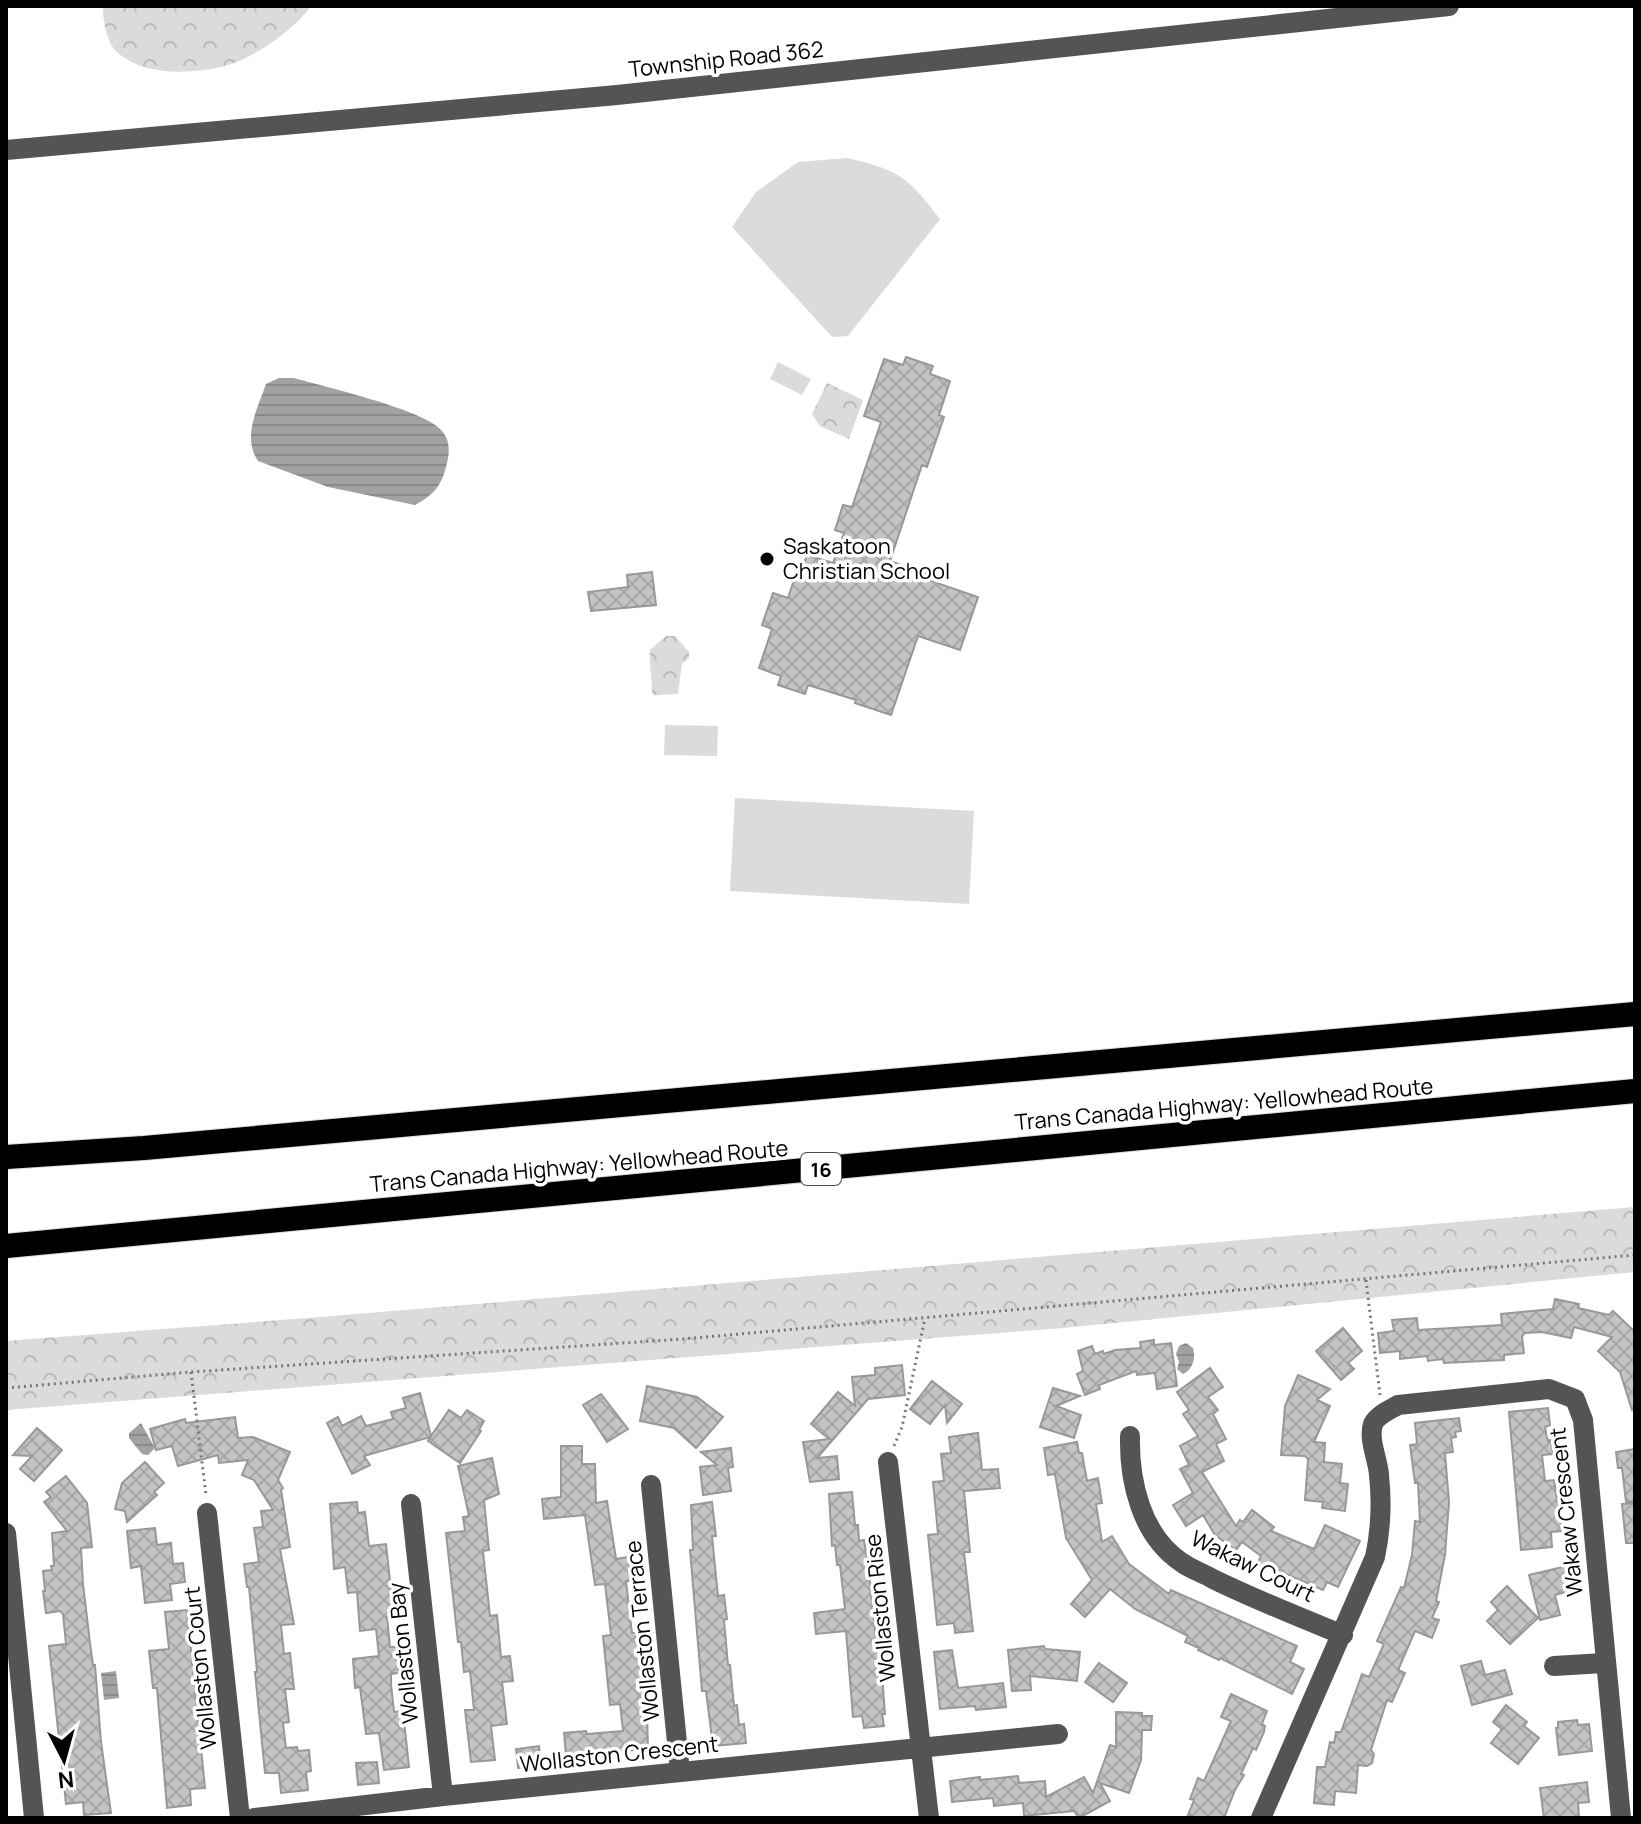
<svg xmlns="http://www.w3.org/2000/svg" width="1641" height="1824" viewBox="0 0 1641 1824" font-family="Manrope,sans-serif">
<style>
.grass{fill:#dbdbdb}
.forest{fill:url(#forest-crowns)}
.water{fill:url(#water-rules)}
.building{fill:url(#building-cross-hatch);stroke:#989898;stroke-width:2}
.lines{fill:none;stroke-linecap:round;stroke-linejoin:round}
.highway-casing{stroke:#dbdbdb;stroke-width:26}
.path{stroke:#767676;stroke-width:3;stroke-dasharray:2 4;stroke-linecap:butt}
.minor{stroke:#545454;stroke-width:20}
.highway{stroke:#000;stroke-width:24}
.poi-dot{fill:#000;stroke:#fff;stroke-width:3}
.labels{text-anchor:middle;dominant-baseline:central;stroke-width:7;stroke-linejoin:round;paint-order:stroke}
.shield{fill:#fff;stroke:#4c4c4c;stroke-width:2}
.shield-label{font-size:20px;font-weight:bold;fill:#000}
.street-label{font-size:22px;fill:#000;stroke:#fff}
.poi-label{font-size:22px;fill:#000;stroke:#fff;text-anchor:start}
</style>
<defs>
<pattern id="forest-crowns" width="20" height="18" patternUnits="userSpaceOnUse" patternTransform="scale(2)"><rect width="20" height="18" fill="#dbdbdb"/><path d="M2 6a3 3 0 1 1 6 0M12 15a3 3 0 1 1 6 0" fill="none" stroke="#bababa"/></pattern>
<pattern id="water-rules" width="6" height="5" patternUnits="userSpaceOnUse" patternTransform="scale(2)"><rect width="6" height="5" fill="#a2a2a2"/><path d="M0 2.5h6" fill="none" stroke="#8a8a8a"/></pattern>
<pattern id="building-cross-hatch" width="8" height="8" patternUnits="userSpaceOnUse" patternTransform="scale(2)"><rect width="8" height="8" fill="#c4c4c4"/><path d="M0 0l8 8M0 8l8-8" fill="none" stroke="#a7a7a7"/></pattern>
</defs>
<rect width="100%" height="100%" fill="#fff"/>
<path class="grass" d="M847,158c52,12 61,19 93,61l-92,117 -16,1 -100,-110 24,-35 42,-30z
M778,362l33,17 -9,16 -32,-16z
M665,725l53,1 -1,30 -53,-1z
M735,798l239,13 -5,93 -239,-13z"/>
<path class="forest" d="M103,6h208c-16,23 -58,53 -86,60 -32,8 -81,11 -108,-14 -11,-10 -14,-32 -14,-46z
M827,383l36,17 -14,39 -29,-13 -8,-12z
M666,636h9l14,16v6l-7,6 -4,30 -24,1 -2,-2c0,-15 -3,-28 -2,-43z
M1635,1207v65l-572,56 -1057,82v-69l327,-25z"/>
<path class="water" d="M279,378h15c31,9 127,31 146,51 10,9 10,22 7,34 -5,22 -12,31 -32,42l-87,-18 -70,-26c-16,-24 -1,-51 8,-77z
M1186,1343l7,5c3,10 0,21 -10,26l-6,-5 2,-7 -3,-8 3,-8z
M141,1423l14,25 -7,7 -6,-1 -13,-16v-5z
M116,1671l3,27 -15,2 -3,-27z"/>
<path class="building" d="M906,357l27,9 -3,8 20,7 -11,34 5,2 -17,50 -5,-2 -32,96 44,15 -3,5 47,16 -18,53 -42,-14 -27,79 -36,-12 1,-3 -48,-15 -3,9 -27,-9 3,-9 -22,-8 13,-39 -10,-4 11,-32 15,5 6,-18 4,1 9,-26 26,8 11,-30 -9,-3 8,-25 9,2 29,-85 -17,-6 20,-57 19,6z
M652,572l4,33 -65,6 -3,-19 40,-5 -1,-12z
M1555,1299l24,5 -1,4 31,7 4,-4 22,21v77l-3,1 -12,-38 -22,-21 14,-14 -38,-10 -3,11 -29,-6 -17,1 -3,3 2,17 -20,2v5l-60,3 -1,-4 -15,2 -1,-5 -27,3v-8l-20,2 -2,-20 16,-2 -2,-11 25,-2 1,12 84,-5 -1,-11 52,-5z
M1343,1328l19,23 -14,12 6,6 -13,11 -25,-29z
M1154,1340v5l17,-2 6,43 -20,3 -2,-16 -18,2 -1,-4 -37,14 1,4 -15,6 -8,-21 6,-3 -5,-20 14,-5 3,8 8,-3 1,3 11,-4 26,-2 -1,-6z
M902,1365l3,30 -37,4 -51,59 20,-2 2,23 -29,3 -7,-40 26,-3 -18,-15 27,-32 17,14 -3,-29 23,-2v-7z
M1210,1368l13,19 -15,10 10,13 -5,4 13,25 -10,5 8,17 -22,11 34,54 4,-6 3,2 9,-12 22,17 -3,4 43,18 11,-24 35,16 -22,46 -11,-5 -4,8 -65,-28 3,-6 -19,-14 -6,8 -21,-15 -12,-20 -17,11 -13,-21 20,-12 -13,-24 9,-4 -9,-19 18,-10 -15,-22 6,-4 -12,-18z
M1298,1375l32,14 -13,11 13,6 -16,36 11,1 -1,19 18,2 -2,19 8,1 -3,27 -23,-3 1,-6 -18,-2 3,-41 -3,-3 -24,-1 4,-49z
M932,1381l30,23 -15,19 -2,-18 -15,19 -20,-15z
M647,1386l50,11 26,20 -27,31 -22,-20 -34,-7z
M1053,1388l27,8 -24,10 25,9 -7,23 -34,-11z
M420,1393l11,43 18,-26 12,8 6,-8 17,11 -5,9 2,1 -21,32 -32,-22 2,-4 -66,19 6,9 -18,9 -25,-51 11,-6 4,9 19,-10 5,10 27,-7 -2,-7 15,-4 -3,-10z
M601,1394l27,35 -21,13 -24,-37z
M1548,1408l2,17 -5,2 3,14 3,-1 2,14 -11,1 3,26 9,-1 8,51 -11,1 1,15 -31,3 -12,-138z
M235,1417l3,21 15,-1 37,15 -12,28 5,8 -2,2 3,18 -3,1h3l6,38 -10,2 14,75 -13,1 3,29 6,-1 4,36h-9l4,33 -6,1 3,25 11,-1 1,4 11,-1 2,21 -5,1 2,18 -27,3 -2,-20h-14l-10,-101h2l-8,-85h-2l-3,-23 15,-2 -5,-34 9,-1 -2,-16 12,-1 -19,-30 -12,-5 6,-15 -29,3 -1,-8 -40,11 -6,-20 -16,4 -6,-21 35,-10 1,4z
M1459,1418l2,13 -6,1 1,5 -5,1 2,14 -8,1 4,49 -4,53 -9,46 3,1 -7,16 7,2 -7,18 -17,-7 -17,39 7,3 -13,29 -5,-2 -16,50 3,4 -2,9 -5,3 -9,-1 -2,28 -21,-2 -1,14 -20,-2 3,-36h8l5,-25 4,1 2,-11h5l21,-58 7,3 15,-33 -7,-3 24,-54 3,1 8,-33 3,-34 5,1 -2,-39h-3l-5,-38 7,-1 -2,-21z
M37,1428l25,22 -28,31 -14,-12 12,-13 -19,-1z
M978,1433l4,37 16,-1 2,19 -36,3 6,61h-6l9,79 -18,2 -1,-10 -17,2 -9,-90 10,-1 -5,-52 11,-1 -3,-27 10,-1 -2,-16z
M1077,1442l2,11h3l5,28 11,-3 4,25 -6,1 6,38 10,-6 17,28 40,30 2,-4 126,56 -7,16 14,7 -12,25 -72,-36 -1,2 -21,-10 1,-2 -14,-6 3,-6 -53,-27 -25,-20 -25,28 -14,-13 21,-24 -26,-42 -11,-64 -7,1 -4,-27z
M561,1446h21v18h13l1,39 11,-2 9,58 12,-2 3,24h-5l6,52h4l8,80 3,-1 1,37 -82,6 -2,-22 22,-2 1,3 36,-3 -3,-27 -10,1 -7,-69 8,-1 -6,-51 -10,1 -10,-70 -41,4 -2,-20 19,-2z
M731,1448l2,19 -5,1 3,23 -28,4 -3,-28 17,-2 -16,-13z
M1635,1449v52l-9,1 -4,-34h-4l-2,-16z
M492,1458l7,36 -15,6 5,50 -6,1 7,65 7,-1 4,42 9,-1 3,25 -11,1 5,42 -16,2 4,34 -24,2 -6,-52h9l-4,-39 -6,1 -3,-30h-3l-12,-109 19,-2 -2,-14 6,-1 -11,-50z
M145,1462l19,21 -10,9 3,3 -30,27 -2,-11 -10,-2 7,-26z
M66,1476l21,27 5,44 -11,1 2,36 7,59 3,22h2l6,77 10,71 -27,2 -1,-13 -17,2 -17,-158 17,-2 -3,-30 -3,-3 -14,2 -3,-22h2l-2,-20 9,-1 -1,-4h3l-2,-33 15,-2 -23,-29 7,-5 -5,-5z
M852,1492l3,33h3l1,16 5,-1 4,25 9,84h3l5,65h-3l2,12 -20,2 -2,-12 -9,1 -7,-86 -30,3 -2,-21 31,-4 -5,-44h-3l-2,-20 -3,1 -3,-52z
M357,1502l1,11 7,-1 4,34 17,-2 8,73h-7l3,30h7l2,26 -8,1v10l3,28 9,-1 6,56 -25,3 -5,-37 -13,1 -6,-47 -5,1 -2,-29 26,-3 -3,-27 -16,2 -3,-39 -9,1 -3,-26 -11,2 -4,-65z
M712,1502l4,34h-4l6,60 6,-1 3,24 -3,1 4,45h2l4,41 3,-1 2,20 5,-1 2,19 -33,3 -7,-55h-4l-12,-141h3l-2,-45z
M1635,1503v40h-9l-4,-39z
M155,1528l2,17 14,-2 2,21 10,-1 2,19 -15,2 2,16 -27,3 -4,-37 -10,2 -4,-37z
M1567,1566l6,24 -18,5 5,20 -20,5 -11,-45z
M1507,1586l31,32 -28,26 -23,-23 11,-11 -7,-8z
M187,1610l18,178 -15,1 1,16 -24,3 -10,-120h-4l-4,-37 20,-2 -4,-37z
M1044,1646l1,3 35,3 -3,29 -47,-5 1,14 -19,1 -4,-41z
M952,1650l6,38 45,-5 3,24 -30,3 -1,-4 -35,3 -6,-57z
M1481,1661l4,14 20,-5 7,24 -40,11 -11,-39z
M1099,1663l28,20 -14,19 -28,-20z
M1231,1694l36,17 -5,13 3,2 -1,6 -8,18 -3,-2 -12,26 3,1 -9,15 -11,28h-28l-8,-3 6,-15 -4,-1 8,-21 6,3 27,-60 -10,-4z
M1506,1705l21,17 -3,4 15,12 -21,26 -27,-21 11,-14 -9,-7z
M1116,1712l26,1v3h10l-1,14h-9l-1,30 -12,33 -29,-10 10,18 -31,17 -5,-7 -50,5 -1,-13 -29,3 -1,-8 -41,4 -2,-21 30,-4v3l38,-4 1,7 26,-2 1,16 38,-20 9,16 17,-48 6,2z
M1577,1720l1,5 11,-1 3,27 -33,4 -3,-27h2v-6z
M539,1746l2,20 -23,2 -2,-19z
M377,1762l2,21 -21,2 -2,-22z
M1587,1782l2,20 -11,1 1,15h-35l-4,-30z"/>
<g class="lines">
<defs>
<path id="highway" d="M6,1157l138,-9 1491,-134
M6,1246l1629,-155"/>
</defs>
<use href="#highway" class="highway-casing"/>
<path class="path" d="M1366,1280l14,115
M191,1372l15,123
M6,1388l185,-16 492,-33 952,-84
M894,1446l8,-19 23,-109"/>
<path class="minor" d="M6,150l611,-55 832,-89
M1130,1436c-1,45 11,99 51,126 9,7 22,11 32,17 43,21 86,38 130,56
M888,1462l41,356
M651,1485l29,287
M411,1504l32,292
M207,1513l33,305
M6,1533l28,285
M1554,1666l50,-3
M254,1818l189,-22 615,-62
M1261,1818l114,-261c6,-28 7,-54 4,-82 -1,-16 -11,-35 -6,-51 4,-9 17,-14 25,-19l151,-16 26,10 8,21 38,398"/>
<use href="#highway" class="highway"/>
</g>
<circle class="poi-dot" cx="767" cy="559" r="8"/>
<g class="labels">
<rect class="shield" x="801" y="1153" width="40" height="32" rx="6"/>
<g class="shield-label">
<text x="821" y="1169">16</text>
</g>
<g class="street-label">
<text transform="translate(726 59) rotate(-6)">Township Road 362</text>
<text transform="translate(1224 1104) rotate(-5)">Trans Canada Highway: Yellowhead Route</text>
<text transform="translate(579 1166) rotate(-5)">Trans Canada Highway: Yellowhead Route</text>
<text transform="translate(1566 1512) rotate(-96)">Wakaw Crescent</text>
<text transform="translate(1253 1566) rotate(26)">Wakaw Court</text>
<text transform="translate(880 1608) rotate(-96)">Wollaston Rise</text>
<text transform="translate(642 1631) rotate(-96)">Wollaston Terrace</text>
<text transform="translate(403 1653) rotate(-96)">Wollaston Bay</text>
<text transform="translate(200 1668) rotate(-96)">Wollaston Court</text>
<text transform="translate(619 1754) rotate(-6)">Wollaston Crescent</text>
</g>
<g class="poi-label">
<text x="783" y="546">Saskatoon<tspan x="783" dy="25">Christian School</tspan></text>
</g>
</g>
<rect width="1641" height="1824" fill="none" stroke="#000000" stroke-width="16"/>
<g transform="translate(64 1760) rotate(174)" stroke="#ffffff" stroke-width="6" paint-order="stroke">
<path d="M0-6L14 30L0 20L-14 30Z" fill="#000000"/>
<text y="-12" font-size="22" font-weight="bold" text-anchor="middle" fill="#000000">N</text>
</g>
</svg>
